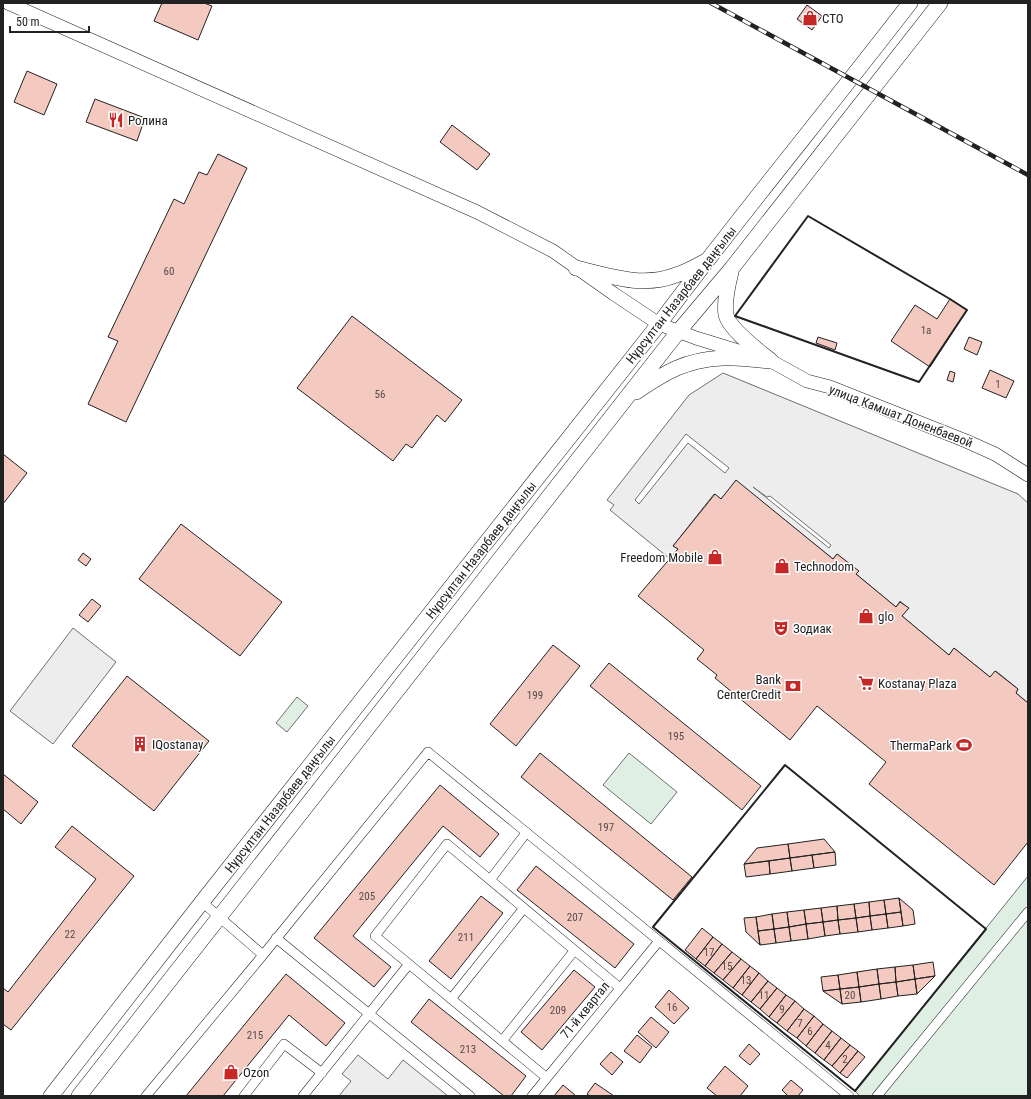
<svg xmlns="http://www.w3.org/2000/svg" width="1031" height="1099" viewBox="0 0 1031 1099" font-family="'Roboto Condensed',sans-serif">
<style>
.green{fill:#e0efe3;stroke:#6f6f6f}
.parking{fill:#ededed;stroke:#6f6f6f;fill-rule:evenodd}
.building{fill:#f3c9c0;stroke:#222}
.lines{fill:none;stroke-linecap:round;stroke-linejoin:round}
.street-casing{stroke:#222;stroke-width:10}
.secondary-casing{stroke:#222;stroke-width:14}
.primary-casing{stroke:#222;stroke-width:16}
.street{stroke:#fff;stroke-width:9}
.secondary{stroke:#fff;stroke-width:13}
.primary{stroke:#fff;stroke-width:15}
.rail-casing{stroke:#222;stroke-width:4.5}
.rail{stroke:#fff;stroke-width:3;stroke-dasharray:9;stroke-linecap:butt}
.wall{stroke:#222;stroke-width:2}
.labels{text-anchor:middle;dominant-baseline:central;stroke-width:3;stroke-linejoin:round;paint-order:stroke}
.number-label{font-size:11px;fill:#564c4a}
.poi-label{font-size:13px;fill:#222;stroke:#fff;text-anchor:start}
.street-label{font-size:13px;fill:#222;stroke:#fff}
</style>
<rect width="100%" height="100%" fill="#fff"/>
<path class="green" d="M297,697l11,9 -21,26 -11,-9z
M629,753l48,39 -26,32 -48,-39z
M1028,876v220h-168l-5,-5z"/>
<path class="parking" d="M723,373l295,121 10,9v200l-12,-10 2,-4 -22,-18 -6,6 -36,-29 -5,7 -47,-39 6,-8 -8,-7 -4,6 -40,-33 2,-3 -21,-17 -4,5 -97,-78 -15,18 -7,-5 -41,52 5,3 -8,10 -60,-49 4,-5 -7,-5 82,-105zM686,434l43,34 -4,5 -37,-30 -49,61 -4,-4zM753,487l14,10 3,-1 61,49 -2,3z
M73,628l43,34 -63,82 -43,-33z
M358,1055l30,24 15,-19 45,36h-109l12,-15 -9,-7z"/>
<path class="building" d="M162,3h42l8,3 -14,34 -44,-19z
M807,5l15,11 -10,14 -15,-11z
M27,71l30,13 -13,31 -30,-13z
M95,99l50,19 -8,23 -51,-19z
M452,125l38,29 -13,16 -37,-28z
M218,154l29,14 -121,254 -38,-18 30,-63 -10,-4 66,-138 10,5 15,-32 8,3z
M950,299l17,11 -37,57 -39,-26 24,-36 22,14z
M352,316l110,84 -17,22 -8,-7 -25,33 -6,-4 -13,17 -96,-73z
M818,337l19,6 -2,7 -19,-7z
M969,337l13,5 -5,13 -13,-6z
M990,370l24,11 -8,17 -24,-10z
M950,371l5,2 -2,9 -6,-2z
M3,454l24,19 -24,31z
M736,480l97,79 4,-5 22,17 -3,3 40,33 4,-5 9,6 -7,8 47,39 5,-7 36,29 5,-6 23,18 -2,4 12,10v139l-34,43 -125,-101 17,-22 -69,-56 -27,34 -75,-62 2,-3 -20,-16 7,-9 -66,-54 40,-47 -5,-3 42,-52 6,5z
M181,524l101,78 -42,54 -101,-77z
M83,553l8,6 -5,7 -8,-6z
M92,599l9,7 -13,16 -9,-7z
M553,645l27,21 -64,80 -26,-22z
M609,663l152,123 -19,24 -152,-124z
M127,676l82,65 -55,70 -82,-65z
M540,753l152,124 -19,23 -152,-123z
M3,774l35,28 -17,22 -18,-15z
M440,785l59,49 -19,23 -37,-31 -90,110 38,31 -17,20 -60,-49z
M72,826l62,50 -123,154 -8,-6v-36l5,4 88,-113 -41,-32z
M824,839l11,13 -45,6 -2,-14z
M788,844l2,14 -46,6 13,-16z
M835,852l1,13 -22,3 -2,-13z
M812,855l2,13 -22,3 -2,-13z
M790,858l2,13 -22,3 -1,-13z
M769,861l1,13 -24,3 -2,-13z
M536,866l98,78 -19,24 -98,-78z
M481,896l22,17 -52,66 -22,-18z
M899,898l14,12 2,14 -12,2z
M899,898l2,14 -15,2 -2,-14z
M884,900l2,14 -16,2 -1,-14z
M869,902l1,14 -14,2 -2,-14z
M854,904l2,14 -18,2 -1,-14z
M837,906l1,14 -15,2 -2,-14z
M821,908l2,14 -17,2 -2,-14z
M804,910l2,14 -17,3 -2,-15z
M787,912l2,15 -15,2 -2,-15z
M901,912l2,14 -15,2 -2,-14z
M772,914l2,15 -16,2 -2,-14z
M886,914l2,14 -16,2 -2,-14z
M870,916l2,14 -14,2 -2,-14z
M756,917l4,28 -14,-13 -2,-14z
M856,918l2,14 -18,2 -2,-14z
M838,920l2,14 -15,2 -2,-14z
M823,922l2,14 -17,3 -2,-15z
M806,924l2,15 -17,2 -2,-14z
M789,927l2,14 -15,2 -2,-14z
M702,928l11,9 -17,22 -11,-9z
M774,929l2,14 -16,2 -2,-14z
M713,937l9,7 -17,22 -9,-7z
M722,944l10,8 -18,21 -9,-7z
M732,952l9,7 -18,21 -9,-7z
M741,959l9,7 -17,22 -10,-8z
M933,962l2,14 -20,3 -2,-14z
M913,965l2,14 -19,3 -1,-15z
M750,966l9,7 -17,22 -9,-7z
M895,967l1,15 -17,2 -2,-15z
M877,969l2,15 -20,3 -2,-15z
M574,970l21,17 -53,63 -21,-18z
M857,972l2,15 -19,2 -2,-14z
M759,973l9,8 -17,21 -9,-7z
M286,974l59,49 -19,23 -37,-31 -66,81h-37z
M838,975l2,14 -17,2 -2,-14z
M935,976l-18,18 -2,-15z
M915,979l2,15 -19,2 -2,-14z
M768,981l9,7 -17,21 -9,-7z
M896,982l2,14 -17,3 -2,-15z
M879,984l2,15 -20,3 -2,-15z
M859,987l2,15 -19,2 -2,-15z
M777,988l9,7 -17,22 -9,-8z
M840,989l2,15 -19,-13z
M669,990l20,18 -15,16 -19,-17z
M786,995l9,6 -18,22 -8,-6z
M429,999l97,77 -15,20h-7l-93,-74z
M795,1001l9,8 -17,22 -10,-8z
M804,1009l10,7 -17,22 -10,-7z
M814,1016l9,8 -17,22 -9,-8z
M651,1017l18,15 -13,16 -18,-16z
M823,1024l9,7 -17,22 -9,-7z
M832,1031l9,7 -17,22 -9,-7z
M637,1035l15,12 -12,16 -16,-12z
M841,1038l9,7 -18,21 -8,-6z
M749,1044l11,10 -10,11 -11,-9z
M850,1045l8,6 -18,22 -8,-7z
M858,1051l7,6 -18,21 -7,-5z
M611,1052l12,10 -11,13 -12,-11z
M725,1066l23,20 -8,10h-23l-10,-8z
M791,1080l12,10 -5,6h-10l-6,-6z
M595,1083l19,13h-24l-3,-2z
M563,1085l12,10 -1,1h-20z"/>
<g class="lines">
<defs>
<path id="street" d="M490,880l36,-47
M202,902l61,53
M276,938l194,158
M451,999l73,-91
M502,1041l72,-90
M547,1078l-172,-142 72,-92 173,144
M146,1096l117,-141 165,-203 421,344
M244,1096l40,-52 38,29
M303,1096l106,-132
M532,1096l127,-155
M877,1096l151,-184"/>
<path id="secondary" d="M8,3l469,209 76,39 61,43 45,30 37,14 75,23 36,20 23,6 136,54 29,13 33,21"/>
<path id="primary" d="M576,268c33,8 67,20 100,7 10,-3 19,-8 28,-13
M731,272c-3,12 -7,31 -5,43 4,15 33,36 45,46
M636,392c30,-20 49,-32 86,-34 15,-1 33,2 49,3
M51,1096l151,-194 457,-578c81,-109 168,-213 251,-321
M79,1096l599,-764 54,-64 208,-265"/>
</defs>
<use href="#street" class="street-casing"/>
<use href="#secondary" class="secondary-casing"/>
<use href="#primary" class="primary-casing"/>
<use href="#street" class="street"/>
<use href="#secondary" class="secondary"/>
<use href="#primary" class="primary"/>
<defs>
<path id="rail" d="M711,3l317,172"/>
</defs>
<use href="#rail" class="rail-casing"/>
<use href="#rail" class="rail"/>
<path class="wall" d="M808,216l142,83 17,11 -48,72 -184,-66z
M785,765l201,164 -131,162 -202,-164z"/>
</g>
<defs>
<symbol id="shop-bare" viewBox="-9 -9 18 18"><path d="M-5-2.5h2.3a2.7 3.5 0 0 1 5.4 0H5L5.5 6h-11ZM-1.5-2.5h3a1.5 2.3 0 0 0-3 0Z" fill="#c62828" stroke="#fff" stroke-width="2.5" paint-order="stroke"/></symbol>
<symbol id="restaurant-bare" viewBox="-9 -9 18 18"><path d="M-5-6h1v4h1v-4h1v4h1v-4h1v5L-1.5 .5V6h-2V.5L-5-1ZM5-6V6H3V1.5H1.5Q1.5-4 5-6Z" fill="#c62828" stroke="#fff" stroke-width="2.5" paint-order="stroke"/></symbol>
<symbol id="theatre-bare" viewBox="-9 -9 18 18"><path d="M-5-5.5Q0-4 5-5.5V0Q5 5 0 6Q-5 5-5 0ZM-3.3-2.5H-1v1.5H-3.3ZM1-2.5H3.3v1.5H1ZM-2.8 1Q0 5.5 2.8 1Z" fill="#c62828" stroke="#fff" stroke-width="2.5" paint-order="stroke"/></symbol>
<symbol id="supermarket-bare" viewBox="-9 -9 18 18"><path d="M-6-5.5h2.5l.6 2H6L4.5 2H-2.5L-4.4-4H-6ZM-1.5 3.2a1.3 1.3 0 1 0 .1 0ZM3 3.2a1.3 1.3 0 1 0 .1 0Z" fill="#c62828" stroke="#fff" stroke-width="2.5" paint-order="stroke"/></symbol>
<symbol id="bank-bare" viewBox="-9 -9 18 18"><path d="M-6-4H6V4H-6ZM0-2.3a2.3 2.3 0 1 0 0 4.6a2.3 2.3 0 1 0 0-4.6Z" fill="#c62828" stroke="#fff" stroke-width="2.5" paint-order="stroke"/></symbol>
<symbol id="building-bare" viewBox="-9 -9 18 18"><path d="M-4-6H4V6H1V3H-1V6H-4ZM-2.5-4.3h1.7v1.8h-1.7ZM.8-4.3h1.7v1.8H.8ZM-2.5-1h1.7V.8h-1.7ZM.8-1h1.7V.8H.8Z" fill="#c62828" stroke="#fff" stroke-width="2.5" paint-order="stroke"/></symbol>
<symbol id="stadium-bare" viewBox="-9 -9 18 18"><path d="M0-5a6.5 5 0 1 0 0 10a6.5 5 0 1 0 0-10ZM-3.5-1.8h7v3.6h-7Z" fill="#c62828" stroke="#fff" stroke-width="2.5" paint-order="stroke"/></symbol>
</defs>
<g fill-rule="evenodd">
<use href="#shop-bare" x="799" y="7" width="22" height="22"/>
<use href="#restaurant-bare" x="105" y="109" width="22" height="22"/>
<use href="#shop-bare" x="704" y="546" width="22" height="22"/>
<use href="#shop-bare" x="771" y="555" width="22" height="22"/>
<use href="#shop-bare" x="855" y="605" width="22" height="22"/>
<use href="#theatre-bare" x="770" y="617" width="22" height="22"/>
<use href="#supermarket-bare" x="855" y="672" width="22" height="22"/>
<use href="#bank-bare" x="782" y="675" width="22" height="22"/>
<use href="#building-bare" x="129" y="733" width="22" height="22"/>
<use href="#stadium-bare" x="953" y="734" width="22" height="22"/>
<use href="#shop-bare" x="220" y="1061" width="22" height="22"/>
</g>
<g class="labels">
<g class="number-label">
<text x="169" y="271">60</text>
<text x="926" y="330">1а</text>
<text x="998" y="384">1</text>
<text x="380" y="394">56</text>
<text x="535" y="695">199</text>
<text x="676" y="736">195</text>
<text x="606" y="827">197</text>
<text x="367" y="896">205</text>
<text x="575" y="917">207</text>
<text x="70" y="934">22</text>
<text x="466" y="937">211</text>
<text x="709" y="952">17</text>
<text x="727" y="966">15</text>
<text x="746" y="980">13</text>
<text x="764" y="995">11</text>
<text x="850" y="995">20</text>
<text x="672" y="1007">16</text>
<text x="782" y="1009">9</text>
<text x="558" y="1010">209</text>
<text x="800" y="1023">7</text>
<text x="810" y="1031">6</text>
<text x="255" y="1035">215</text>
<text x="828" y="1045">4</text>
<text x="468" y="1049">213</text>
<text x="845" y="1059">2</text>
</g>
<g class="poi-label">
<text x="822" y="18">СТО</text>
<text x="128" y="120">Ролина</text>
<text x="703" y="557" text-anchor="end">Freedom Mobile</text>
<text x="794" y="566">Technodom</text>
<text x="878" y="616">glo</text>
<text x="793" y="628">Зодиак</text>
<text x="781" y="679" text-anchor="end">Bank<tspan x="781" dy="15">CenterCredit</tspan></text>
<text x="878" y="683">Kostanay Plaza</text>
<text x="152" y="744">IQostanay</text>
<text x="952" y="745" text-anchor="end">ThermaPark</text>
<text x="243" y="1072">Ozon</text>
</g>
<g class="street-label">
<text transform="translate(681 295) rotate(-52)">Нұрсұлтан Назарбаев даңғылы</text>
<text transform="translate(901 416) rotate(21)">улица Камшат Доненбаевой</text>
<text transform="translate(481 550) rotate(-52)">Нұрсұлтан Назарбаев даңғылы</text>
<text transform="translate(280 804) rotate(-52)">Нұрсұлтан Назарбаев даңғылы</text>
<text transform="translate(585 1010) rotate(-51)">71-й квартал</text>
</g>
</g>
<rect width="1031" height="1099" fill="none" stroke="#222222" stroke-width="8"/>
<path d="M10 26v6h79v-6" fill="none" stroke="#222222" stroke-width="2"/>
<text x="16" y="26" font-size="12" fill="#222222" stroke="#ffffff" stroke-width="3" paint-order="stroke">50 m</text>
</svg>
